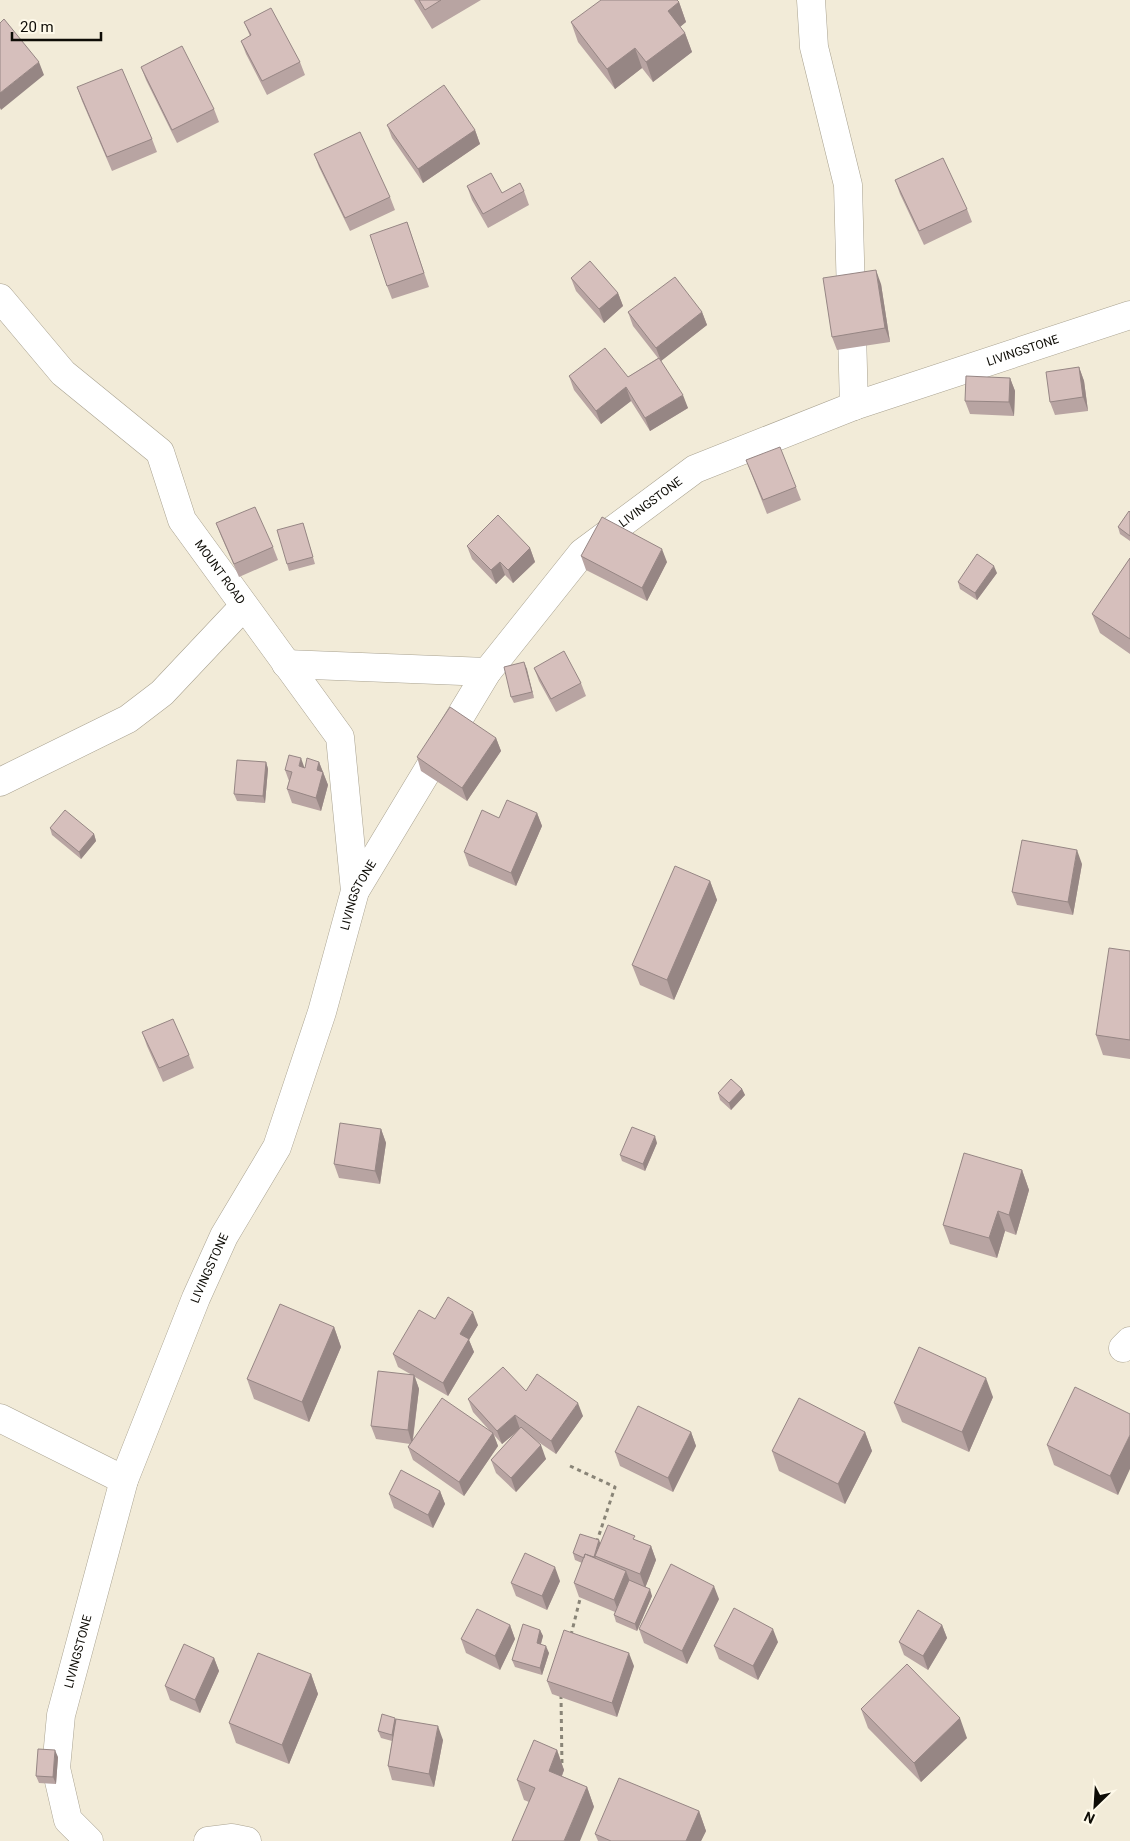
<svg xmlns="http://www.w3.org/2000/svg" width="1130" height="1841" viewBox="0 0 1130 1841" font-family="Roboto,sans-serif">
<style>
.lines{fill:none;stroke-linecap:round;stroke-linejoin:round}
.minor-casing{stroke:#a9a290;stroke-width:29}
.path{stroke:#898477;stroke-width:3;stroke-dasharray:4 4;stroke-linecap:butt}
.minor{stroke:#fff;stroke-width:28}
.wall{fill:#b8a4a2}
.shaded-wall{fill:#968684}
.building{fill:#d6bfbc;stroke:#968684}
.labels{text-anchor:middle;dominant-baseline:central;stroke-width:5;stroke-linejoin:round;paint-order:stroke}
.street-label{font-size:12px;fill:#0e0c06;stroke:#fef9e9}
</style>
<rect width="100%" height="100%" fill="#f2ebd8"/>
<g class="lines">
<defs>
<g id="minor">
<path d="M811,0l3,47 34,138 6,221"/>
<path id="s1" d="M0,298l63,75 97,79 22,68 158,217 15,154"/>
<path d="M286,664l201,8"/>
<path d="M0,782l128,-63 34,-26 82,-87"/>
<path d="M1123,1348l7,-7"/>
<path d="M0,1418l124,62"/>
<path id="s2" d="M89,1841l-21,-21 -12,-52 5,-53 63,-235 72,-182 28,-62 53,-89 45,-135 33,-121 132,-219 95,-119 113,-84 159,-63 276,-91"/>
<path d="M208,1841l24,-3 15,3"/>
</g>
</defs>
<use href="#minor" class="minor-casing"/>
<path class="path" d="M570,1466l45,21 -19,57
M571,1635l10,-40
M561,1695l1,72"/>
<use href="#minor" class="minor"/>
</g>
<path class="wall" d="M414,0h67l-49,29z
M679,2l7,20 -6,5 5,6 7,19 -39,30 -11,-14 -27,21 -37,-47 -7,-20z
M244,22l56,40 5,13 -38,20 -21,-41 -5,-13 9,-5z
M141,67l73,42 5,13 -42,21 -31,-63z
M77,87l75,52 5,13 -45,19 -30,-70z
M387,125l88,5 5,14 -57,39 -31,-45z
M314,154l76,43 5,13 -45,21 -31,-64z
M895,180l72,29 5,13 -48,23 -24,-51z
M467,186l35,7 22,-2 5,14 -41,23 -16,-28z
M407,222l22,65 -37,12 -5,-13z
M571,278l47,15 5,13 -19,17 -28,-32z
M881,284l9,58 -53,8 -5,-13z
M628,312h74l5,13 -46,36 27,47 -38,23 -19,-30 -30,23 -27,-34 -5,-14 59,1 30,-19 -25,-32z
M1079,367l5,14 4,30 -33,4 -5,-13z
M1010,378l5,13 -1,25 -44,-2 -5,-13z
M746,460l50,27 5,13 -34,14z
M1130,512v29l-10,-7 -2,-7z
M216,523l57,24 5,13 -39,17 -18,-41z
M303,523l12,41 -26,7 -2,-7z
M467,546l63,2 5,14 -22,21 -8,-8 -9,9 -24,-25z
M581,556l86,6 -20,39 -61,-31z
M1130,558v96l-30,-21 -8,-19z
M997,573l-20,27 -17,-11 -2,-7z
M524,662l10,36 -20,5 -3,-6z
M534,668l47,15 5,13 -30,16 -17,-31z
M496,738l5,13 -34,50 -46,-30 -4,-14z
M266,762l2,7 -3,34 -28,-2 -3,-7z
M319,762l9,23 -7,26 -29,-8 -5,-14 2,-8 -4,-11 20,-2z
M537,813l5,13 -26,60 -47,-20 -5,-14 35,-34z
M50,828l44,6 2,7 -15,18 -29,-24z
M1082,864l-9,51 -56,-10 -5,-13z
M710,881l7,19 -43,100 -34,-15 -8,-20z
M1130,951v108l-27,-4 -7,-20z
M142,1032l47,23 5,13 -31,14 -16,-36z
M742,1089l3,6 -14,15 -11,-10 -2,-7z
M381,1129l5,14 -6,41 -41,-6 -5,-14z
M657,1143l-12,28 -23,-10 -2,-6z
M1022,1170l7,20 -13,45 -11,-4 -8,27 -47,-14 -7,-19z
M435,1319l43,6 -9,15 5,12 -26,44 -33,-19 4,12 -6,51 77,-9 -17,-19 -5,-13 58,-8 57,25 -27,38 -22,-15 12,20 -30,33 -20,-19 -5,-13 27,-29 -16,13 -8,-9 4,11 -34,50 -51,-36 -5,-13 2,-3 -34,-5 -5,-13 41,-51 -14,-8 -5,-13z
M334,1327l7,20 -32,75 -55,-23 -7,-20z
M993,1397l-24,55 -67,-30 -8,-19z
M1130,1414l-12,81 -64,-30 -7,-20z
M691,1432l5,14 -23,46 -53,-26 -5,-14z
M865,1432l7,19 -27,53 -66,-33 -7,-20z
M440,1491l5,13 -12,24 -39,-20 -5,-14z
M636,1540l15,6 5,14 -11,28 7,8 -15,35 -21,-9 -2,-7 1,-3 -36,-15 -5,-14 8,-20 -7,-3 -2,-7 27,-10z
M560,1581l-13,29 -31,-14 -5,-13z
M719,1599l-32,65 -43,-21 -5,-14z
M510,1625l5,14 -15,31 -34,-17 -5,-14z
M942,1625l5,13 -19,32 -24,-15 -5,-13z
M540,1630l3,6 -2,8 8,9 -7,22 -27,-8 -3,-7z
M778,1642l-20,38 -39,-21 -5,-13z
M214,1658l5,13 -19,42 -30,-13 -5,-14z
M634,1666l-17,51 -65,-23 -5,-13z
M311,1674l7,20 -29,70 -53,-21 -7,-20z
M861,1709l106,29 -46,44 -53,-54z
M396,1720l47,20 -9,47 -42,-7 -4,-14 4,-25 -11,-3 -3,-7z
M557,1750l7,20 -2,6 25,11 7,20 -65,-5 -5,-2 -7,-20z
M58,1757l-2,27 -17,-1 -3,-7z
M699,1811l7,20 -5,10h-103l-3,-7z"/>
<path class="shaded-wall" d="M679,2l7,20 -11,9 -7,-20z
M685,33l7,19 -39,30 -7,-20z
M635,48l7,20 -27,21 -8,-20z
M39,62l5,13 -43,35 -1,-2v-15z
M475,130l5,14 -57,39 -5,-14z
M876,270l5,14 9,58 -5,-14z
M618,293l5,13 -19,17 -5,-14z
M702,312l5,13 -46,36 -5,-13z
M1079,367l5,14 4,30 -5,-14z
M1010,378l5,13 -1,25 -5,-14z
M626,387l5,14 -30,23 -5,-13z
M683,395l5,13 -38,23 -5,-13z
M530,548l5,14 -22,21 -5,-13z
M662,549l5,13 -20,39 -5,-13z
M500,562l5,13 -9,9 -5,-14z
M994,566l3,7 -20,27 -2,-7z
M524,662l3,7 7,29 -2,-6z
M496,738l5,13 -34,50 -5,-13z
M301,758l5,14 -7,-6z
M266,762l2,7 -3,34 -2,-7z
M319,762l9,23 -7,26 -5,-13 1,-28z
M537,813l5,13 -26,60 -5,-13z
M94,834l2,7 -15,18 -2,-7z
M1077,850l5,14 -9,51 -5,-13z
M710,881l7,19 -43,100 -7,-20z
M742,1089l3,6 -14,15 -2,-7z
M381,1129l5,14 -6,41 -5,-13z
M655,1136l2,7 -12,28 -2,-7z
M1022,1170l7,20 -13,45 -7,-20z
M998,1211l7,20 -8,27 -8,-20z
M473,1312l5,13 -9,15 5,12 -26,44 -5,-13 17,-49z
M334,1327l7,20 -32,75 -7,-20z
M414,1375l5,14 -7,55 -4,-14z
M986,1378l7,19 -24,55 -7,-20z
M578,1403l5,13 -27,38 -5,-13z
M515,1415l5,14 -18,15 -5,-13z
M691,1432l5,14 -23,46 -5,-14z
M865,1432l7,19 -27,53 -7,-20z
M493,1433l5,13 -34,50 -5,-14z
M1130,1435v34l-12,26 -8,-19z
M541,1445l5,14 -30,33 -5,-14z
M440,1491l5,13 -12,24 -5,-13z
M599,1540l3,7 -7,9 2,6 -4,-1z
M651,1546l5,14 -11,28 -5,-14z
M555,1567l5,14 -13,29 -5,-14z
M626,1571l5,13 -12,29 -5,-13z
M714,1586l5,13 -32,65 -5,-13z
M650,1589l2,7 -15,35 -2,-7z
M510,1625l5,14 -15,31 -5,-14z
M942,1625l5,13 -19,32 -5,-14z
M773,1629l5,13 -20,38 -5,-14z
M540,1630l3,6 -4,14 -2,-7z
M546,1646l3,7 -7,22 -2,-7z
M629,1653l5,13 -17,51 -5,-14z
M214,1658l5,13 -19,42 -5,-13z
M311,1674l7,20 -29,70 -7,-19z
M395,1718l3,6 -4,18 -2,-7z
M960,1718l7,20 -46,44 -7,-19z
M438,1726l5,14 -9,47 -5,-13z
M55,1750l3,7 -2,27 -3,-7z
M557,1750l7,20 -8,20 -7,-19z
M587,1787l7,20 -14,34h-16z
M699,1811l7,20 -5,10h-15z"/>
<path class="building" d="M419,0h22l-16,10z
M601,0h76l2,2 -11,9 17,22 -39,29 -11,-14 -28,21 -36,-47z
M271,8l29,54 -38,19 -21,-40 10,-6 -7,-13z
M4,19l35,43 -39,31v-70z
M182,46l32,63 -42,21 -31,-63z
M122,69l30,70 -45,18 -30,-70z
M444,85l31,45 -57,39 -31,-44z
M360,132l30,65 -45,21 -31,-64z
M943,158l24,51 -48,22 -24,-51z
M491,173l11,20 18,-10 4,8 -41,23 -16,-28z
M407,222l17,51 -37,13 -17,-51z
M590,261l28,32 -19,16 -28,-31z
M876,270l9,58 -53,9 -9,-59z
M675,277l27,35 -46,36 -28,-36z
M605,348l23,29 31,-19 24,37 -38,23 -19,-31 -30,24 -27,-35z
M1079,367l4,30 -33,5 -4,-30z
M966,376l44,2 -1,24 -44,-1z
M780,447l16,40 -33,13 -17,-40z
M255,507l18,40 -39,17 -18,-41z
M1129,511l1,1v24l-12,-9z
M498,515l32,33 -22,22 -8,-8 -9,8 -24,-24z
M602,517l60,32 -20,39 -61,-32z
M303,523l10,34 -26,7 -10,-34z
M977,554l17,12 -19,27 -17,-11z
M1130,558v81l-38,-25z
M564,651l17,32 -30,16 -17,-31z
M524,662l8,30 -21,5 -7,-30z
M450,707l46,31 -34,50 -45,-31z
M289,755l12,3 -2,8 6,2 2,-10 12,4 -2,8 6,2 -7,26 -29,-9 5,-17 -7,-2z
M237,760l29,2 -3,34 -29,-2z
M507,800l30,13 -26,60 -47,-21 18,-42 17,8z
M65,810l29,24 -15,18 -29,-24z
M1022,840l55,10 -9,52 -56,-10z
M675,866l35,15 -43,99 -35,-15z
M1109,948l21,3v89l-34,-5z
M173,1019l16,36 -30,13 -17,-36z
M731,1079l11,10 -13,14 -11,-10z
M340,1123l41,6 -6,42 -41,-7z
M632,1127l23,9 -12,28 -23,-9z
M964,1153l58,17 -13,45 -11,-4 -9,27 -46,-13z
M448,1297l25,15 -13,22 9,5 -26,44 -50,-29 26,-44 16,9z
M280,1304l54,23 -32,75 -55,-23z
M919,1347l67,31 -24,54 -68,-29z
M503,1367l23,24 11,-17 41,29 -27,38 -36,-26 -18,16 -29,-32z
M378,1371l36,4 -6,55 -37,-4z
M1075,1387l55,27v21l-20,41 -63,-31z
M442,1398l51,35 -34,49 -51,-35z
M799,1398l66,34 -27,52 -66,-33z
M638,1406l53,26 -23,46 -53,-26z
M521,1427l20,18 -30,33 -20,-18z
M401,1470l39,21 -12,24 -39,-21z
M608,1525l27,11 -2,3 18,7 -11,28 -45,-18z
M580,1534l19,6 -5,17 -9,-3 -1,4 -11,-5z
M525,1553l30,14 -13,29 -31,-13z
M585,1554l41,17 -12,29 -40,-17z
M671,1564l43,22 -32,65 -43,-22z
M629,1580l21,9 -15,35 -21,-9z
M734,1608l39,21 -20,37 -39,-20z
M477,1609l33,16 -15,31 -34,-17z
M918,1610l24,15 -19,31 -24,-14z
M523,1624l17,6 -3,13 9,3 -6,22 -28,-8z
M564,1630l65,23 -17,50 -65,-22z
M184,1644l30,14 -19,42 -30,-14z
M258,1653l53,21 -29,71 -53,-22z
M907,1664l53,54 -46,45 -53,-54z
M382,1714l13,4 -3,17 -14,-4z
M396,1719l42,7 -9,48 -41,-8z
M534,1740l23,10 -8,21 38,16 -23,54h-52l23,-53 -18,-8z
M38,1749l17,1 -2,27 -17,-1z
M619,1778l80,33 -13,30h-75l-16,-7z"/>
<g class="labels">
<g class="street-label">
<text stroke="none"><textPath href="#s2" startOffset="1912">LIVINGSTONE</textPath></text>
<text stroke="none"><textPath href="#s2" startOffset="1508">LIVINGSTONE</textPath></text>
<text stroke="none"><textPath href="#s1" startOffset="359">MOUNT ROAD</textPath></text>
<text stroke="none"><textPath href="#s2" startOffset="1012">LIVINGSTONE</textPath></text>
<text stroke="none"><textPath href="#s2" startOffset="608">LIVINGSTONE</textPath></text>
<text stroke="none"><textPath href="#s2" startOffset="202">LIVINGSTONE</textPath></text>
</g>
</g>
<g transform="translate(1095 1806) rotate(205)" stroke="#fef9e9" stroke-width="4" paint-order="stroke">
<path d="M0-4L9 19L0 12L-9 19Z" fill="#0e0c06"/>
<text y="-8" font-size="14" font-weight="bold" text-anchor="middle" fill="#0e0c06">N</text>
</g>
<path d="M12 32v8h89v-8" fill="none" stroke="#0e0c06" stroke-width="2.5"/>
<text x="20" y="32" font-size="15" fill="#0e0c06" stroke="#fef9e9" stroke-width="4" paint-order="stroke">20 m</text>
</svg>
